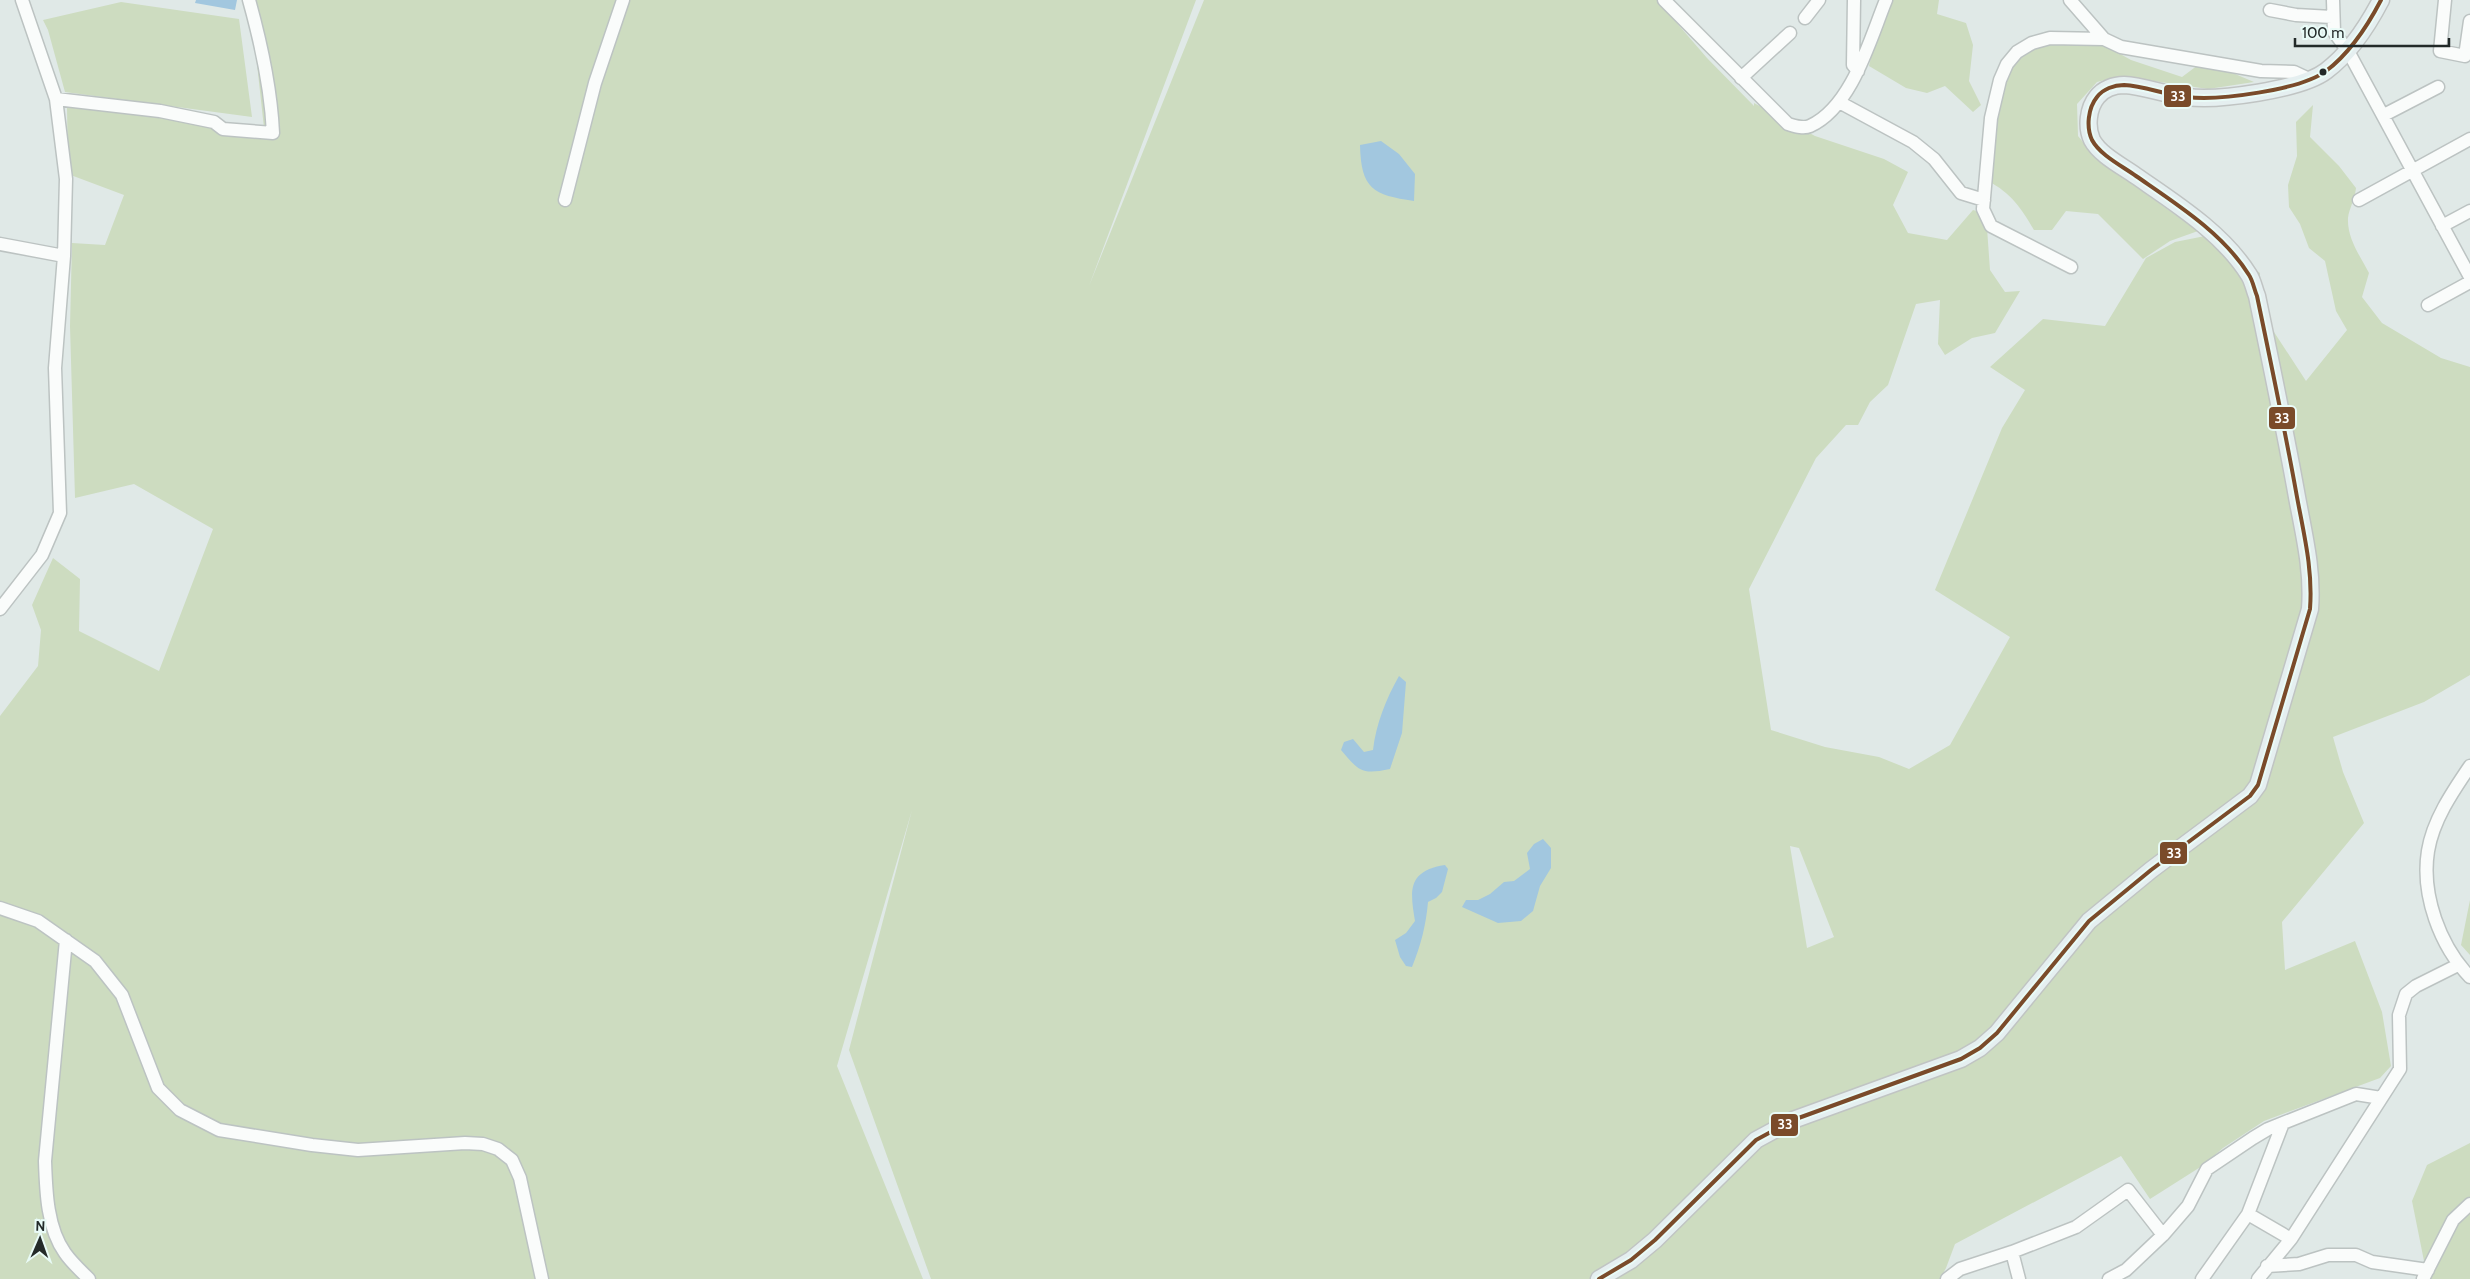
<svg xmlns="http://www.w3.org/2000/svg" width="2470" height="1279" viewBox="0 0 2470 1279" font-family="Cabin,sans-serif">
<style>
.green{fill:#cddcc0;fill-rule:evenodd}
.water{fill:#a2c7df}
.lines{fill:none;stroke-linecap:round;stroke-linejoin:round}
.minor-casing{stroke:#bcc3c2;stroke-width:15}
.major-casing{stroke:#c0c4c3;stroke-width:19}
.minor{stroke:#fafcfb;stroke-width:12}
.major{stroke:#e5eff0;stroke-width:16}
.bus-1-casing{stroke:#e9fbf7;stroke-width:8}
.bus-1{stroke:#7a4b2a;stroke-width:4}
.bus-dot{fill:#232a29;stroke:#e9fbf7;stroke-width:2}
.line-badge{stroke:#e9fbf7;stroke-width:2}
.badge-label{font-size:14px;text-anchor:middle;font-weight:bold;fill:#fff}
</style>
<rect width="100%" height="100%" fill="#e0e9e7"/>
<path class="green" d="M250,0h946l-107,286 115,-286h453l50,58 47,48v-3l61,33 69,23 24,13 -15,33 15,28 39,7 26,-30 13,4 4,56 15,22 15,-1 -25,42 -23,5 -27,17 -7,-11 2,-44 -24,4 -28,81 -18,17 -12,23h-12l-30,33 -67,131 22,141 54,17 54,10 30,12 41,-24 60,-108 -75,-47 67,-162 23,-38 -35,-23 53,-48 62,7 41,-68 29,-16 35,-7 50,38 -1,36 47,72 41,-51 -11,-19 -11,-50 -16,-13 -9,-24 -11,-17 -1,-22 9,-29 -1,-34 17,-17 -3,32 29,29 17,22c-1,11 -7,21 -8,30 -1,20 12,38 21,55l-7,24 20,26 59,35 29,9v308l-46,27 -91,35 10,35 21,51 -82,99 3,48 70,-29 27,71 9,54 -11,12 -116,43 -41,27 -21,18 -52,33 -29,-43 -166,88 -9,24 -6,11h-1009l-82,-229 63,-240 -75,256 86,213h-923v-563l38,-50 3,-36 -9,-25 21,-47 27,21 -1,52 80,40 54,-142 -79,-45 -59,14 -5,-172 2,-83 33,2 19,-50 -56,-21 -1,-67 197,21zM1790,846l9,2 35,89 -27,11z
M1884,0h55l-2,14 29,9 7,22 -4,36 12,24 -8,7 -28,-26 -18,7 -21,-5 -37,-22z
M121,2l118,17 13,98 -187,-25 -17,-62 -5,-10z
M2097,41l34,19 51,17 16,-12 30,6 26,11 -46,7 -88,-13 -23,6 -20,22 1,32 19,23 101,72 -28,10 -27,18 -45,-45 -32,-3 -14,19h-18c-13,-22 -23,-37 -46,-49l3,-38 13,-66 14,-17 21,-15z
M2470,900v55l-9,-10z
M2470,1143v136h-53l7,-18 -12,-60 15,-36z"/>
<path class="water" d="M196,0h41l-2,10 -40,-7z
M1381,141l18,13 16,20 -1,27c-41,-6 -53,-12 -54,-56z
M1399,676l7,6 -4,51 -12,36c-29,6 -31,2 -49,-19l3,-8 9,-3 11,13 9,-2c3,-26 13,-51 26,-74z
M1543,839l8,9v20l-11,18 -7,25 -12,10 -23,2 -36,-16 4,-7h12l12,-6 14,-12 10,-1 16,-12 -3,-16 7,-9z
M1445,865l3,4 -6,23 -6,6 -8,4c-2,23 -7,43 -16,65l-6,-1 -6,-9 -5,-17 11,-7 9,-12c-5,-30 -8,-50 30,-56z"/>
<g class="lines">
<defs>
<path id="minor" d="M1664,0l124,124c7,2 15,5 22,2 42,-19 60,-87 76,-126
M1854,0l-1,65 5,6
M2070,0l34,39 17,8 140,24 33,1 17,8
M2333,0l1,32 14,19 122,226
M2445,0l-5,51 25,5 5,-35
M2270,10l26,5 36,2
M1805,18l14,-18
M1741,78l49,-45
M56,99l104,12 54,11 9,7 50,4c-2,-44 -12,-90 -24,-133
M1839,102l74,40 21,17 27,34 23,7
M2384,115l54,-28
M565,200l30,-117 28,-83
M2359,200l111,-61
M2442,226l28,-15
M0,244l64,12
M2071,267l-80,-41 -8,-17 8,-91 9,-38 7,-16 10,-12 15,-9 18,-5 54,1
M2428,305l42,-23
M0,609l42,-54 18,-42 -5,-145 9,-112 2,-77 -10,-80 -34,-99
M2470,766c-17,25 -37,54 -42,85 -7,44 12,95 42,126
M0,908l38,13 57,40 27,34 36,93 22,22 39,20 93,15 46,5 107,-7 18,1 15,5 14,11 8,18 22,101
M66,940l-21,221c1,30 2,67 20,92 7,10 16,18 24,26
M2248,1214l43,25
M2012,1252l7,27
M2267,1266l32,-2 29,-9h28l16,7 56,8
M1947,1279l13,-10 52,-17 64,-25 52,-37 35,45 25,-29 19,-37 46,-31 15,-9 88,-35 25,4
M2109,1279l17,-9 37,-35
M2202,1279l46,-65 35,-91
M2258,1279l33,-40 109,-170 -1,-54 7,-21 10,-8 42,-21
M2423,1279l30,-59 17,-16"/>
<path id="major" d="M1599,1279l32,-19 24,-20 101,-100 37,-20 168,-61 19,-11 17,-15 92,-112 62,-51 99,-74 8,-11 52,-176c3,-39 -6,-74 -13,-112 -12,-67 -26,-134 -40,-201 -3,-7 -4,-15 -8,-21 -26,-42 -74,-72 -113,-99 -14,-10 -36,-21 -44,-36 -6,-13 -4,-32 5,-43 6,-8 17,-12 27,-12 21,1 41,10 63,12 30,4 114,-7 139,-26 24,-18 41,-44 55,-71"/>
</defs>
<use href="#minor" class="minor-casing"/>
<use href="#major" class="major-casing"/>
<use href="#minor" class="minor"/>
<use href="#major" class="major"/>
<defs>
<path id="bus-1" d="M1599,1279l32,-19 24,-20 101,-100 37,-20 168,-61 19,-11 17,-15 92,-112 62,-51 99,-74 8,-11 52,-176c3,-39 -6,-74 -13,-112 -12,-67 -26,-134 -40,-201 -3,-7 -4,-15 -8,-21 -26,-42 -74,-72 -113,-99 -14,-10 -36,-21 -44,-36 -6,-13 -4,-32 5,-43 6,-8 17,-12 27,-12 21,1 41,10 63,12 30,4 114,-7 139,-26 24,-18 41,-44 55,-71"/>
</defs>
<use href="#bus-1" class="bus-1-casing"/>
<use href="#bus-1" class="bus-1"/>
</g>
<circle class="bus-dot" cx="2323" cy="72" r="4.5"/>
<g class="line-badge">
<rect x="2163" y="84" width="29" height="24" rx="5" fill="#7a4b2a"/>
<rect x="2268" y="406" width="28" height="24" rx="5" fill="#7a4b2a"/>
<rect x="2159" y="841" width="29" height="24" rx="5" fill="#7a4b2a"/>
<rect x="1770" y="1113" width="29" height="24" rx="5" fill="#7a4b2a"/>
</g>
<g class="badge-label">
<text x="2178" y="101">33</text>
<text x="2282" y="423">33</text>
<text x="2174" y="858">33</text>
<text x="1785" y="1129">33</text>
</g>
<g transform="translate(40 1239) rotate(2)" stroke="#e9fbf7" stroke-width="4" paint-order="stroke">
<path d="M0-4L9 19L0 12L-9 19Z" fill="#232a29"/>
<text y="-8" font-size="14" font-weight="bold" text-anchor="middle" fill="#232a29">N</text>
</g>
<path d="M2295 38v8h154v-8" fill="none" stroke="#232a29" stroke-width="2.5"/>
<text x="2302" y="38" font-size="15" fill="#232a29" stroke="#e9fbf7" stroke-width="4" paint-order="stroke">100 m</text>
</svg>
